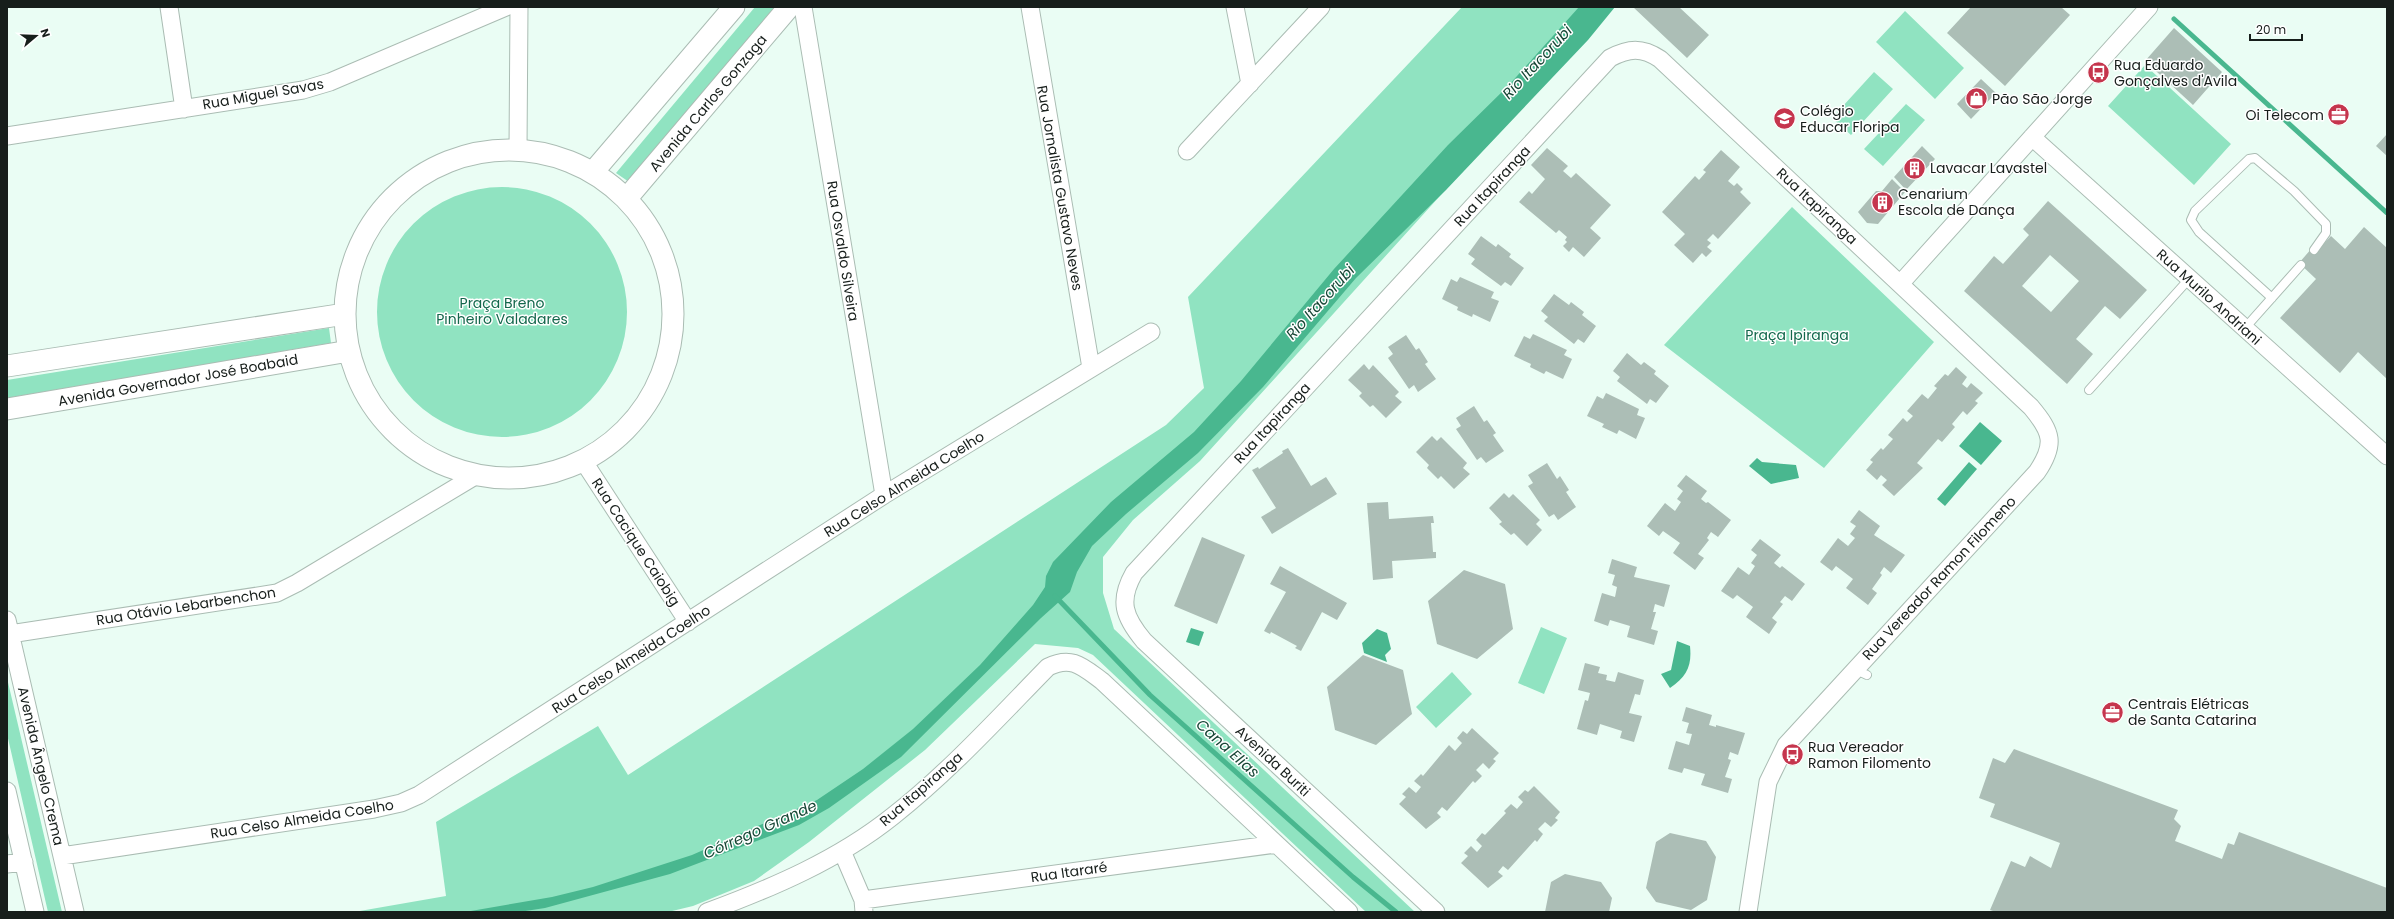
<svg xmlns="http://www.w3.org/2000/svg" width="2394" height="919" viewBox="0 0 2394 919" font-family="Poppins,sans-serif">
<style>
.green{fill:#90e3c1}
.water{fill:#49b78f}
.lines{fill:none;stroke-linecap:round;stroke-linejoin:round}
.stream{stroke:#49b78f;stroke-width:5}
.building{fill:#acbeb6;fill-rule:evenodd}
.service-casing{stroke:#aabcb3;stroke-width:10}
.minor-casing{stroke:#aabcb3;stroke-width:19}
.tertiary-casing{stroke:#aabcb3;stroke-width:23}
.service{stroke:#fff;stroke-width:8}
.minor{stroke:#fff;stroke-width:17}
.tertiary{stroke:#fff;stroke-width:21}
.labels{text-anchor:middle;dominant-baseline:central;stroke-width:3;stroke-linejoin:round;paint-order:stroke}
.poi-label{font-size:14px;fill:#171e1b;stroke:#fff;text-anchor:start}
.street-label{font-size:14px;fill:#171e1b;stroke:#fff}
.park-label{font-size:14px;fill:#13674c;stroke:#fff}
.water-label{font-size:15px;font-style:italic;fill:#174635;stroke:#fff}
</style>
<rect width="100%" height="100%" fill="#eafdf4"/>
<path class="green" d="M755,7h20l-146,175 -13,-9z
M1462,7h149l-411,454 -67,59 -30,37v36l11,36 301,283h-49l-273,-257 -15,-7 -43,-4 -110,106 -116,92 -55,39 -61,25 -25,6h-314l92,-16 -10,-74 162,-96 30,49 538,-350 38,-37 -16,-91z
M1905,11l59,57 -29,31 -59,-57z
M2145,65l86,79 -37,41 -86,-79z
M1874,72l19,17 -42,46 -19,-17z
M1906,104l19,16 -42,46 -19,-17z
M377 312a125 125 0 1 1 250 0a125 125 0 1 1-250 0Z
M1792,207l142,135 -110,126 -160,-123z
M329,328l2,15 -324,55v-18z
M1541,627l26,11 -23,56 -26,-11z
M1452,672l20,22 -36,34 -20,-21z
M7,678l55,234h-14l-41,-178z"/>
<path class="water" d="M1579,7h36l-27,33 -142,150 -90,88 -93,109 -65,66 -72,61 -34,32 -15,26 -7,20 -29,26 -140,139 -72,51 -30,17 -129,49 -125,34 -26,4h-54l87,-15 41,-10 99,-32 125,-55 46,-31 50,-40 67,-64 53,-60 12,-18 1,-11 7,-14 58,-60 83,-70 47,-51 93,-112 114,-124 60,-59z
M1980,422l22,19 -21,24 -22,-19z
M1757,458l5,4 34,3 3,13 -28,6 -22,-18z
M1969,462l8,7 -32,37 -8,-7z
M1191,628l13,4 -5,14 -13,-4z
M1377,629l10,4 4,16 -6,6 2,7 -23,-9 -2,-10z
M1677,641l13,5c2,20 -3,30 -20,42l-9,-14 10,-4z"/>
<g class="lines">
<path class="stream" d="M2174,19l213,194
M1055,596l95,99 203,182 43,35"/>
</g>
<path class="building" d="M1633,7h46l30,28 -22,23z
M1971,7h90l9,8 -65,71 -58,-53z
M2174,28l48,44 -29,33 -48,-44z
M1981,79l15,14 -25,26 -14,-15z
M2387,134v22l-11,-10z
M1922,146l13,13 -29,31 -12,-13z
M1547,148l21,18 -5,5 8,7 5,-5 35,32 -21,23 11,10 -17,19 -11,-10 -4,5 -6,-6 4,-4 -2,-2 2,-3 -8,-7 -3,3 -37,-31 10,-11 3,3 13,-15 -14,-14z
M1721,150l19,17 -12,14 6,5 3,-3 6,6 -3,3 11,11 -33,36 -5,-5 -6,6 4,3 -4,4 5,4 -6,6 -4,-4 -9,10 -19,-18 11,-11 -23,-22 33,-36 4,4 7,-8 -3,-2z
M1892,179l13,13 -27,32 -11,-1 -9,-11 18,-21h6z
M2048,201l99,89 -27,29 -15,-13 -29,33 17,15 -26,30 -103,-93 30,-35 9,8 26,-29 -6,-6zM2050,255l29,26 -28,31 -29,-26z
M2364,227l23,21v131l-29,-27 -18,21 -60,-55 36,-39 -17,-16 13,-15 4,4 15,-16 14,13z
M1481,236l15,11 2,-3 13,10 -2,3 15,11 -13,18 -6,-4 -4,4 -30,-22 4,-5 -7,-5z
M1460,277l34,15 -3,6 8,3 -9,21 -17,-8 -1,3 -15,-7 1,-3 -16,-8 9,-20 6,3z
M1554,294l15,11 2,-3 13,10 -2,3 14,11 -12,17 -6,-4 -4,5 -30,-23 4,-4 -7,-6z
M1533,334l34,16 -3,5 8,4 -9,20 -17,-8 -2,3 -14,-7 1,-3 -17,-8 10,-20 6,3z
M1406,335l10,15 3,-2 9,14 -3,2 11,15 -18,13 -4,-7 -5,4 -21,-31 5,-4 -5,-7z
M1627,353l14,12 3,-3 12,9 -2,3 15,12 -13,17 -6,-4 -3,5 -30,-23 3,-4 -7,-6z
M1364,364l5,6 4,-5 26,27 -4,4 7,6 -16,16 -13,-13 -3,2 -11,-11 3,-3 -14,-13z
M1956,367l11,10 -5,7 5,4 4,-5 12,10 -8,8 3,2 -11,12 -4,-4 -11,13 3,3 -13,15 -4,-3 -21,24 6,5 -29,28 -12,-11 5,-5 -6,-5 -4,5 -11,-10 7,-8 -3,-2 11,-12 2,2 10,-11 -5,-4 15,-17 4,4 6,-6 -6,-5 15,-17 6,5 9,-11 -3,-2 11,-12 3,2z
M1606,393l33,16 -2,6 8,3 -9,21 -17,-9 -2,4 -15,-7 2,-3 -17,-8 10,-20 6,3z
M1474,406l10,16 3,-2 9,13 -3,2 11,16 -18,12 -5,-6 -4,3 -21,-31 5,-3 -5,-8z
M1432,436l5,5 4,-4 26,26 -4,5 7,6 -16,15 -13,-13 -3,3 -11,-11 2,-3 -13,-13z
M1288,448l23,38 15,-9 11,17 -65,40 -11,-17 15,-9 -24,-38 6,-3 1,2 24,-16 -1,-2z
M1547,463l10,16 3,-3 9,14 -3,2 10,15 -18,13 -4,-6 -5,3 -21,-31 5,-3 -5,-8z
M1686,475l21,16 -6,8 5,4 2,-1 23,18 -13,17 -7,-5 -4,6 2,2 -11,14 6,4 -9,12 -22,-17 7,-10 -17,-12 -4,5 -12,-10 18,-23 10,8 6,-9 -4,-3 6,-8 -6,-5z
M1504,493l5,5 4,-4 27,26 -4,4 6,6 -15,16 -13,-13 -3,2 -12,-11 3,-2 -13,-14z
M1388,502l1,17 44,-3 1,7h-3l2,29h3v6l-44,3 1,17 -20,2 -6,-77z
M1859,510l21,16 -6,9 31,20 -14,18 -7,-6 -4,6 2,2 -10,14 5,4 -9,12 -22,-17 7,-9 -17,-13 -4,5 -12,-9 18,-24 10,8 7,-8 -5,-4 6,-8 -6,-4z
M1202,537l43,18 -28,69 -43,-18z
M1760,539l21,16 -7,8 6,5 2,-2 23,18 -13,17 -7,-5 -5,6 3,2 -11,14 5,4 -8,12 -23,-17 7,-10 -16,-12 -4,4 -12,-8 17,-24 11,8 6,-9 -4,-3 6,-8 -6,-5z
M1612,559l25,8 -3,10 36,8 -6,22 -9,-3 -2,8h3l-5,17 7,2 -4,14 -27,-8 3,-11 -20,-6 -2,6 -14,-5 8,-28 13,4 2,-10 -5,-2 3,-10 -7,-2z
M1280,566l67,37 -10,17 -15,-8 -21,39 -6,-3 2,-2 -26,-14 -1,2 -6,-3 22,-39 -16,-8z
M1464,570l41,14 8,45 -36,30 -40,-15 -9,-43z
M1363,655l40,15 9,44 -36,31 -41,-15 -8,-43z
M1585,663l15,4 -2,6 9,2 -1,5 9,2 3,-10 26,8 -4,15 -5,-1 -6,19 13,3 -8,26 -14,-4 2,-7 -22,-7 -3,11 -20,-6 8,-29 3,1 2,-8 -12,-3z
M1686,707l26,8 -3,10 7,2v-2l29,8 -7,22 -8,-3 -2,7 3,1 -6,17 7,2 -4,14 -27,-8 4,-11 -21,-6 -2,5 -14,-4 8,-28 13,4 3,-11 -6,-1 3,-10 -7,-2z
M1472,728l27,25 -6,6 3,2 -7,8 -6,-6 -7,7 6,6 -7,7 -2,-2 -26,30 -5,-4 -5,6 4,4 -15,12 -27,-25 7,-7 -4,-3 7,-7 7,6 5,-6 -7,-6 7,-7 2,2 26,-31 6,6 7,-8 -5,-5 6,-7 4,3z
M2014,749l164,61 -4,9 7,7 -6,15 47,18 6,-16 6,2 5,-13 148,56v24h-391l-6,-2 21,-49 14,6 5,-11 21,12 9,-25 -70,-26 5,-13 -16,-6 14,-40 12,5z
M1534,786l26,26 -5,6 3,2 -7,7 -6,-5 -7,7 5,5 -6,8 -2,-2 -27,30 -5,-4 -5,6 5,4 -15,12 -27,-25 7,-7 -4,-3 7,-7 6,6 5,-6 -6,-6 6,-7 3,2 21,-22 -2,-2 7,-7 6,5 6,-7 -5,-5 7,-7 3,2z
M1670,833l36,8 10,16 -9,43 -16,10 -35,-8 -10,-14 10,-46z
M1565,874l36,8 11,16 -3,14h-64l6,-30z"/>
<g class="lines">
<defs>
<path id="service" d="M2272,298l-73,-66 -8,-12 4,-9 54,-52 6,-1 39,33 32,33v9l-12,17
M2245,328l56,-63
M2089,390l100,-111
M1854,669l13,6"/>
<path id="minor" d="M169,7l15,102
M803,7l81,488
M1030,7l61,361
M1235,7l15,77
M7,136l296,-46 27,-8 176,-75
M2032,137l355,319
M518,149l1,-142
M1187,151l134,-144
M1900,284l249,-277
M584,462l104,160
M7,620l68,292
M10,634l267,-41 20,-10 178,-107
M7,791l28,121
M842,851l21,49 1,12
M62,856l312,-47 27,-6 18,-8 465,-300 267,-163
M7,864l17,-2
M863,900l413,-56
M707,912c65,-24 131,-52 186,-96 56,-44 105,-98 155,-149 24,-12 35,0 54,14l247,231
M1436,912l-292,-271c-20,-24 -26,-40 -10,-68l476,-515c19,-10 32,-11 50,1l371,348c21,25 25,37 6,65l-251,273 -18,37 -20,130"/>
<path id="tertiary" d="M345 314a164 164 0 1 1 328 0a164 164 0 1 1-328 0Z
M593,172l141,-165
M627,198l162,-191
M7,366l338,-52
M7,409l342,-58"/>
</defs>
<use href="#service" class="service-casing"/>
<use href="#minor" class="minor-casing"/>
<use href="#tertiary" class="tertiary-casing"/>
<use href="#service" class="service"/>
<use href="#minor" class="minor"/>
<use href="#tertiary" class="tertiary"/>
</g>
<defs>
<symbol id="bus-disc" viewBox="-11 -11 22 22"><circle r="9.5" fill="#c5354d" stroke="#fff"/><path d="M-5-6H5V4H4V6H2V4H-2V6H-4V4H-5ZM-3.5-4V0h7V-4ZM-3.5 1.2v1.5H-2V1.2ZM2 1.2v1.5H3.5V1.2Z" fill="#fff"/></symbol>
<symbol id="shop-disc" viewBox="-11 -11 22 22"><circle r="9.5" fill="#c5354d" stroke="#fff"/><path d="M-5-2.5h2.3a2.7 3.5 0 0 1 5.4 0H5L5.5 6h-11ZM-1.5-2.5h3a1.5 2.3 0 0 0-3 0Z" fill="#fff"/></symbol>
<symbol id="office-disc" viewBox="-11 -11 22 22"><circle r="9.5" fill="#c5354d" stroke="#fff"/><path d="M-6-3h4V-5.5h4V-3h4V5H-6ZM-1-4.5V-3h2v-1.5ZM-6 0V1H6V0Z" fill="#fff"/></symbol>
<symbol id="school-disc" viewBox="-11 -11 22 22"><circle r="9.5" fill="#c5354d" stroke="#fff"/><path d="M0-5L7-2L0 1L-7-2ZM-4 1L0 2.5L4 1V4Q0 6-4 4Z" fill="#fff"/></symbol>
<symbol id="building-disc" viewBox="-11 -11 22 22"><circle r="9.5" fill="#c5354d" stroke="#fff"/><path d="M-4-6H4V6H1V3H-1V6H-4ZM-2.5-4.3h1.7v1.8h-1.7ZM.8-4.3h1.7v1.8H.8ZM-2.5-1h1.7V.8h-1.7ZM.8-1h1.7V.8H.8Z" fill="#fff"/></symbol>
</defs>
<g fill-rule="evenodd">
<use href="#bus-disc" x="2086" y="60" width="25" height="25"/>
<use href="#shop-disc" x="1964" y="86" width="25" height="25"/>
<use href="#office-disc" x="2326" y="102" width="25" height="25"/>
<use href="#school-disc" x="1772" y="106" width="25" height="25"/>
<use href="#building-disc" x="1902" y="156" width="25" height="25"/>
<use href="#building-disc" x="1870" y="190" width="25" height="25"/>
<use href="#office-disc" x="2100" y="700" width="25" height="25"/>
<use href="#bus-disc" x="1780" y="742" width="25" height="25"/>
</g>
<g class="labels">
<g class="poi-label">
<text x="2114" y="65">Rua Eduardo<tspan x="2114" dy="16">Gonçalves d'Avila</tspan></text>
<text x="1992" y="99">Pão São Jorge</text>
<text x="1800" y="111">Colégio<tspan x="1800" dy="16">Educar Floripa</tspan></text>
<text x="2324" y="115" text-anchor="end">Oi Telecom</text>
<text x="1930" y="168">Lavacar Lavastel</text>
<text x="1898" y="194">Cenarium<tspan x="1898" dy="16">Escola de Dança</tspan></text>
<text x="2128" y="704">Centrais Elétricas<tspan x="2128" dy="16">de Santa Catarina</tspan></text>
<text x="1808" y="747">Rua Vereador<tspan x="1808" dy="16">Ramon Filomento</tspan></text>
</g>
<g class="street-label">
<text transform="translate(263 94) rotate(-10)">Rua Miguel Savas</text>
<text transform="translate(708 103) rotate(-50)">Avenida Carlos Gonzaga</text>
<text transform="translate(1492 186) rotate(-47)">Rua Itapiranga</text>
<text transform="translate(1060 188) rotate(80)">Rua Jornalista Gustavo Neves</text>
<text transform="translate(1817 206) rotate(43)">Rua Itapiranga</text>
<text transform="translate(843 251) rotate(81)">Rua Osvaldo Silveira</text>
<text transform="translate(2209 297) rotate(42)">Rua Murilo Andriani</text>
<text transform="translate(178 380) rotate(-10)">Avenida Governador José Boabaid</text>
<text transform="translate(1272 423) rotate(-47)">Rua Itapiranga</text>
<text transform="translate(904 484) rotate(-32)">Rua Celso Almeida Coelho</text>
<text transform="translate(636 542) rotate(57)">Rua Cacique Caiobig</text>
<text transform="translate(1939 578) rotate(-47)">Rua Vereador Ramon Filomeno</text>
<text transform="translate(186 606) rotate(-9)">Rua Otávio Lebarbenchon</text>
<text transform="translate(631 659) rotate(-33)">Rua Celso Almeida Coelho</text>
<text transform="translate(1273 761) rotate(43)">Avenida Buriti</text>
<text transform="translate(41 766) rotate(77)">Avenida Ângelo Crema</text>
<text transform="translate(921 789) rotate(-41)">Rua Itapiranga</text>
<text transform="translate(302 819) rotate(-9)">Rua Celso Almeida Coelho</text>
<text transform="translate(1069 872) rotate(-8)">Rua Itararé</text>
</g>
<g class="park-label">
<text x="502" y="303">Praça Breno<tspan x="502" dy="16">Pinheiro Valadares</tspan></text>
<text x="1797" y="335">Praça Ipiranga</text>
</g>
<g class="water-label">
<text transform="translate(1537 62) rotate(-47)">Rio Itacorubi</text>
<text transform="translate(1320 302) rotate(-48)">Rio Itacorubi</text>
<text transform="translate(1228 748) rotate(42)">Cana Elias</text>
<text transform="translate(760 829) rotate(-24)">Córrego Grande</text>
</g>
</g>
<rect width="2394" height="919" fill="none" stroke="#171e1b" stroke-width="16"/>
<g transform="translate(36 36) rotate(71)" stroke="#ffffff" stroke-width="3" paint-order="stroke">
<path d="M0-3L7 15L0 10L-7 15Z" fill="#171e1b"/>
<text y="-6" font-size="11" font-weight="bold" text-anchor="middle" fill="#171e1b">N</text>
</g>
<path d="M2250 34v6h52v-6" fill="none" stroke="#171e1b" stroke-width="2"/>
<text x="2256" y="34" font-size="12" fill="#171e1b" stroke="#ffffff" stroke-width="3" paint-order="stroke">20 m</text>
</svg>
